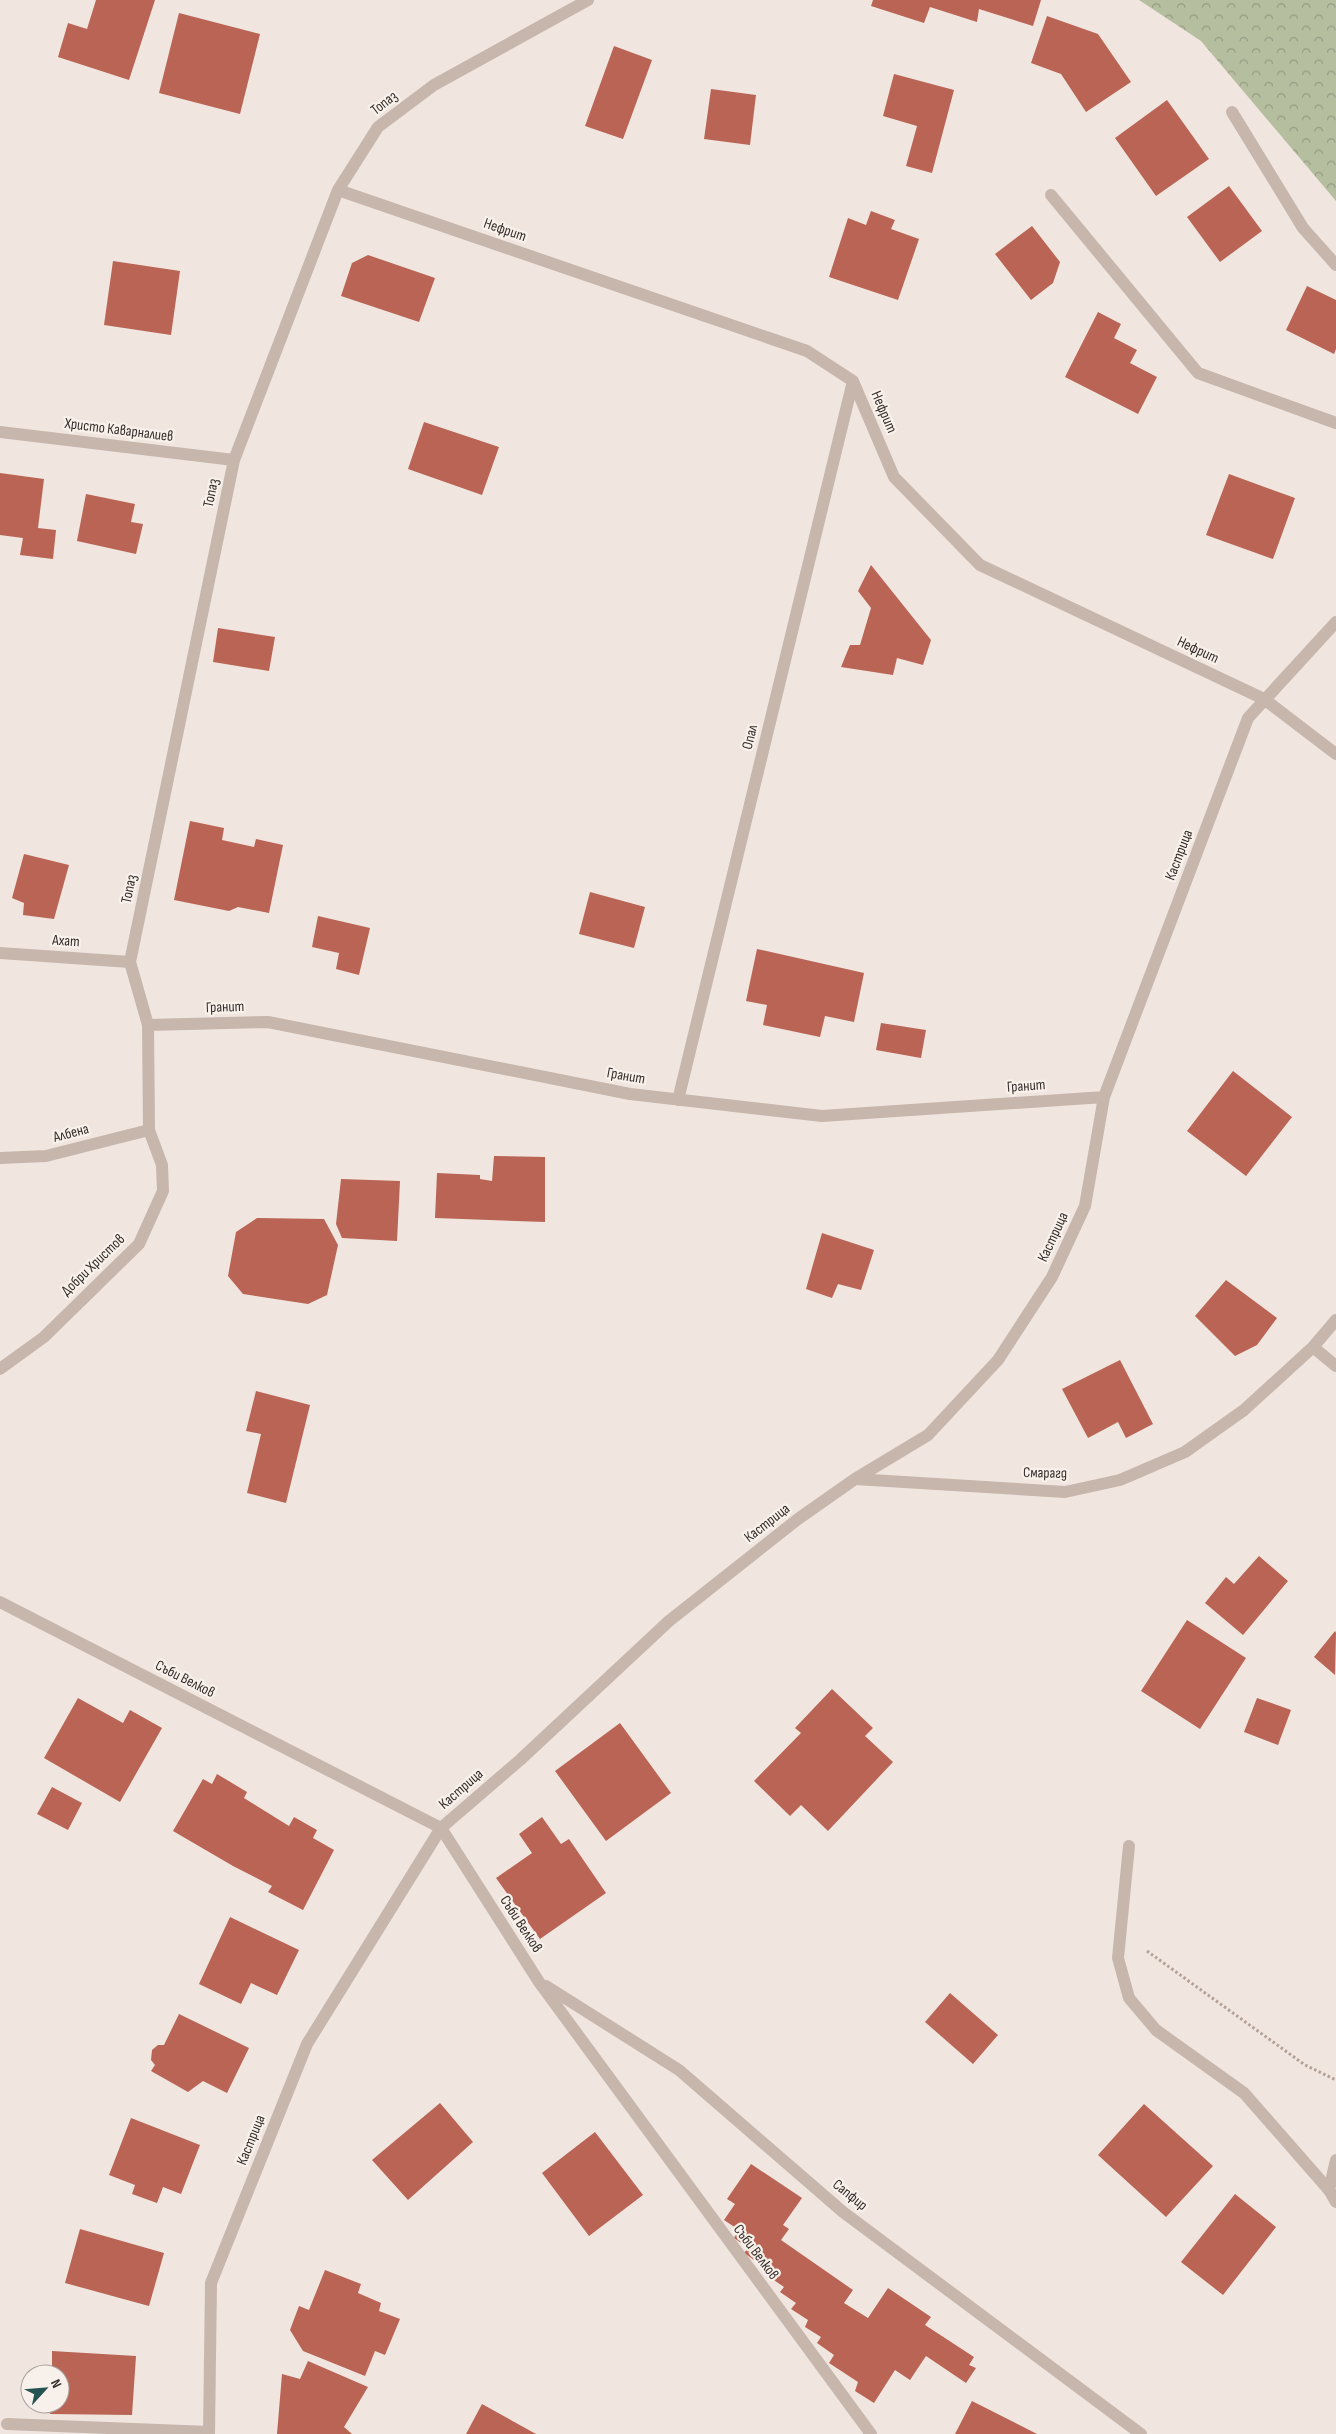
<svg xmlns="http://www.w3.org/2000/svg" width="1336" height="2434" viewBox="0 0 1336 2434" font-family="'Sofia Sans Condensed',sans-serif">
<style>
.forest{fill:url(#forest-crowns)}
.building{fill:#b96454}
.lines{fill:none;stroke-linecap:round;stroke-linejoin:round}
.path{stroke:#b3a096;stroke-width:3;stroke-dasharray:2.5 2.5;stroke-linecap:butt}
.service{stroke:#c7b6ac;stroke-width:12}
.minor{stroke:#c7b6ac;stroke-width:12}
.labels{text-anchor:middle;dominant-baseline:central;stroke-width:4.5;stroke-linejoin:round;paint-order:stroke}
.street-label{font-size:15px;fill:#362d2a;stroke:#f8f1eb}
</style>
<defs>
<pattern id="forest-crowns" width="20" height="18" patternUnits="userSpaceOnUse" patternTransform="scale(1.25)"><rect width="20" height="18" fill="#b6bea0"/><path d="M2 6a3 3 0 1 1 6 0M12 15a3 3 0 1 1 6 0" fill="none" stroke="#959b83"/></pattern>
</defs>
<rect width="100%" height="100%" fill="#f0e6df"/>
<path class="forest" d="M1139,0h197v201l-135,-160z"/>
<path class="building" d="M96,0h59l-26,80 -71,-23 10,-34 19,6z
M873,0h168l-8,26 -54,-17 -2,13 -47,-15 -6,16 -53,-17z
M179,13l81,21 -20,80 -81,-21z
M1047,16l51,18 33,48 -45,30 -25,-38 -30,-11z
M614,46l38,14 -29,79 -38,-13z
M894,74l60,16 -22,83 -26,-7 11,-40 -34,-10z
M711,89l45,6 -6,50 -46,-6z
M1167,100l42,59 -53,37 -41,-58z
M1229,186l33,45 -42,31 -33,-45z
M871,211l24,9 -4,9 28,10 -21,61 -69,-23 19,-59 18,7z
M1032,226l28,36 -7,21 -22,17 -36,-46z
M368,255l67,23 -16,44 -78,-26 11,-33z
M113,261l67,10 -9,64 -67,-10z
M1307,286l29,14v49l-2,5 -48,-24z
M1098,312l23,12 -7,14 23,12 -7,13 27,14 -19,37 -73,-37z
M424,422l75,25 -17,48 -74,-26z
M0,473l44,6 -6,49 18,2 -3,29 -33,-4 3,-17 -23,-3z
M1229,474l66,24 -22,61 -67,-24z
M86,494l49,10 -4,18 12,2 -7,30 -59,-13z
M871,565l60,75 -8,25 -26,-7 -4,17 -52,-8 9,-22h10l11,-37 -13,-17z
M218,628l57,9 -6,34 -56,-9z
M190,821l34,7 -2,12 32,7 2,-8 27,6 -14,68 -31,-6 -9,4 -55,-11z
M24,854l45,11 -15,54 -31,-4 1,-12 -12,-5z
M590,892l55,15 -11,41 -55,-14z
M318,916l52,12 -11,47 -23,-6 3,-16 -27,-6z
M757,949l107,24 -10,49 -29,-6 -5,21 -57,-12 4,-20 -21,-4z
M881,1023l45,7 -5,28 -45,-8z
M1233,1071l59,46 -46,59 -59,-45z
M494,1156l51,1v65l-110,-4 2,-45 43,2v4l12,2z
M341,1179l59,2 -3,60 -55,-3 -6,-14z
M257,1218l67,1 14,26 -11,50 -19,9 -65,-10 -15,-18 8,-44z
M822,1233l52,17 -13,40 -23,-6 -6,14 -26,-9z
M1226,1280l51,38 -20,27 -22,11 -40,-40z
M1120,1360l33,64 -27,14 -8,-16 -30,16 -26,-49z
M256,1391l54,14 -24,98 -39,-10 14,-59 -15,-3z
M1259,1556l29,25 -45,54 -38,-32 21,-26 8,7z
M1187,1620l59,38 -46,71 -59,-38z
M1335,1631l1,2 -1,42 -21,-18z
M832,1689l41,39 -8,8 28,26 -65,69 -27,-26 -11,11 -36,-35 47,-48 -6,-5z
M78,1698l45,25 7,-13 32,18 -42,74 -76,-44z
M1257,1698l34,12 -13,35 -34,-13z
M620,1723l51,70 -65,48 -51,-70z
M217,1774l30,18 -3,6 45,28 5,-9 23,13 -4,8 21,12 -31,60 -35,-18 4,-6 -39,-20 -60,-35 30,-52 9,5z
M52,1787l30,16 -14,27 -31,-16z
M542,1817l19,27 8,-5 37,54 -66,46 -44,-61 36,-25 -13,-19z
M230,1917l69,33 -22,45 -26,-12 -10,21 -42,-20z
M950,1993l48,42 -25,29 -48,-42z
M179,2014l70,34 -22,45 -24,-12 -15,11 -37,-21 4,-6 -4,-5 1,-10 6,-5h6z
M440,2103l33,39 -65,58 -36,-40z
M1144,2104l69,62 -47,51 -68,-62z
M131,2118l69,27 -19,49 -18,-7 -6,16 -25,-9 3,-9 -26,-10z
M595,2132l48,63 -54,41 -47,-63z
M751,2164l51,34 -19,27 6,4 -8,11 72,50 -9,13 24,15 20,-30 43,29 -6,8 49,32 -5,8 7,3 -10,15 -40,-27 -16,24 -15,-10 -21,33 -19,-12 3,-9 -29,-19 5,-8 -17,-12 4,-6 -16,-10 3,-7 -17,-11 5,-6 -16,-11 4,-5 -16,-11 3,-4 -27,-19 4,-5 -14,-10 5,-8 -15,-10 11,-16 -8,-5z
M1235,2194l41,33 -53,68 -42,-33z
M80,2229l84,24 -15,53 -84,-23z
M325,2270l36,14 -3,9 23,10 -2,8 21,8 -15,36 -10,-4 -10,25 -62,-25 -13,-21 9,-24 10,4z
M52,2351l84,5 -4,59 -82,-1 1,-10h9v-30h-8z
M308,2361l60,26 -24,40 8,7h-75l5,-60 18,5z
M972,2401l65,33h-82z
M482,2404l54,30h-70z"/>
<g class="lines">
<path class="path" d="M1147,1951l158,114 31,15"/>
<path class="service" d="M1232,112l71,116 33,37
M1051,195l147,178 138,50
M1129,1846l-11,112 11,40 27,32 88,63 85,97 7,12
M7,2424l202,8"/>
<path class="minor" d="M338,190l469,161 46,30 41,96 86,88 284,134 72,55
M0,432l234,28
M0,953l130,9
M148,1025l120,-3 362,72 192,22 282,-19
M678,1100l175,-719
M0,1158l46,-2 103,-26
M1313,1347l23,19
M0,1369l44,-32 95,-93 24,-53 -1,-26 -13,-35 -1,-105 -18,-63 104,-502 104,-270 40,-63 56,-42 154,-85
M855,1479l210,13 55,-12 65,-28 59,-42 69,-63 23,-27
M0,1602l441,226 98,154 332,452
M546,1986l133,84 164,142 298,222
M1329,2190l7,-30
M209,2434l2,-151 96,-239 134,-216 79,-68 149,-139 129,-102 57,-40 73,-44 70,-75 54,-83 33,-71 19,-109 144,-379 88,-96"/>
</g>
<g class="labels">
<g class="street-label">
<text transform="translate(384 103) rotate(-38)">Топаз</text>
<text transform="translate(505 230) rotate(19)">Нефрит</text>
<text transform="translate(884 412) rotate(67)">Нефрит</text>
<text transform="translate(119 430) rotate(7)">Христо Каварналиев</text>
<text transform="translate(211 493) rotate(-78)">Топаз</text>
<text transform="translate(1198 650) rotate(25)">Нефрит</text>
<text transform="translate(750 737) rotate(-76)">Опал</text>
<text transform="translate(1179 855) rotate(-69)">Кастрица</text>
<text transform="translate(129 889) rotate(-78)">Топаз</text>
<text transform="translate(66 941) rotate(4)">Ахат</text>
<text transform="translate(225 1007) rotate(-2)">Гранит</text>
<text transform="translate(626 1076) rotate(10)">Гранит</text>
<text transform="translate(1026 1086) rotate(-4)">Гранит</text>
<text transform="translate(71 1133) rotate(-15)">Албена</text>
<text transform="translate(1053 1237) rotate(-65)">Кастрица</text>
<text transform="translate(93 1265) rotate(-44)">Добри Христов</text>
<text transform="translate(1045 1473) rotate(1)">Смарагд</text>
<text transform="translate(767 1523) rotate(-38)">Кастрица</text>
<text transform="translate(185 1679) rotate(27)">Съби Велков</text>
<text transform="translate(461 1789) rotate(-41)">Кастрица</text>
<text transform="translate(521 1924) rotate(57)">Съби Велков</text>
<text transform="translate(251 2140) rotate(-68)">Кастрица</text>
<text transform="translate(850 2195) rotate(39)">Сапфир</text>
<text transform="translate(756 2252) rotate(53)">Съби Велков</text>
</g>
</g>
<g transform="translate(45 2389) rotate(64)"><circle r="24" fill="#f8f1eb" stroke="#aaa39e"/>
<path d="M0-4L9 19L0 12L-9 19Z" fill="#245352"/>
<text y="-8" font-size="14" font-weight="bold" text-anchor="middle" fill="#362d2a">N</text>
</g>
</svg>
